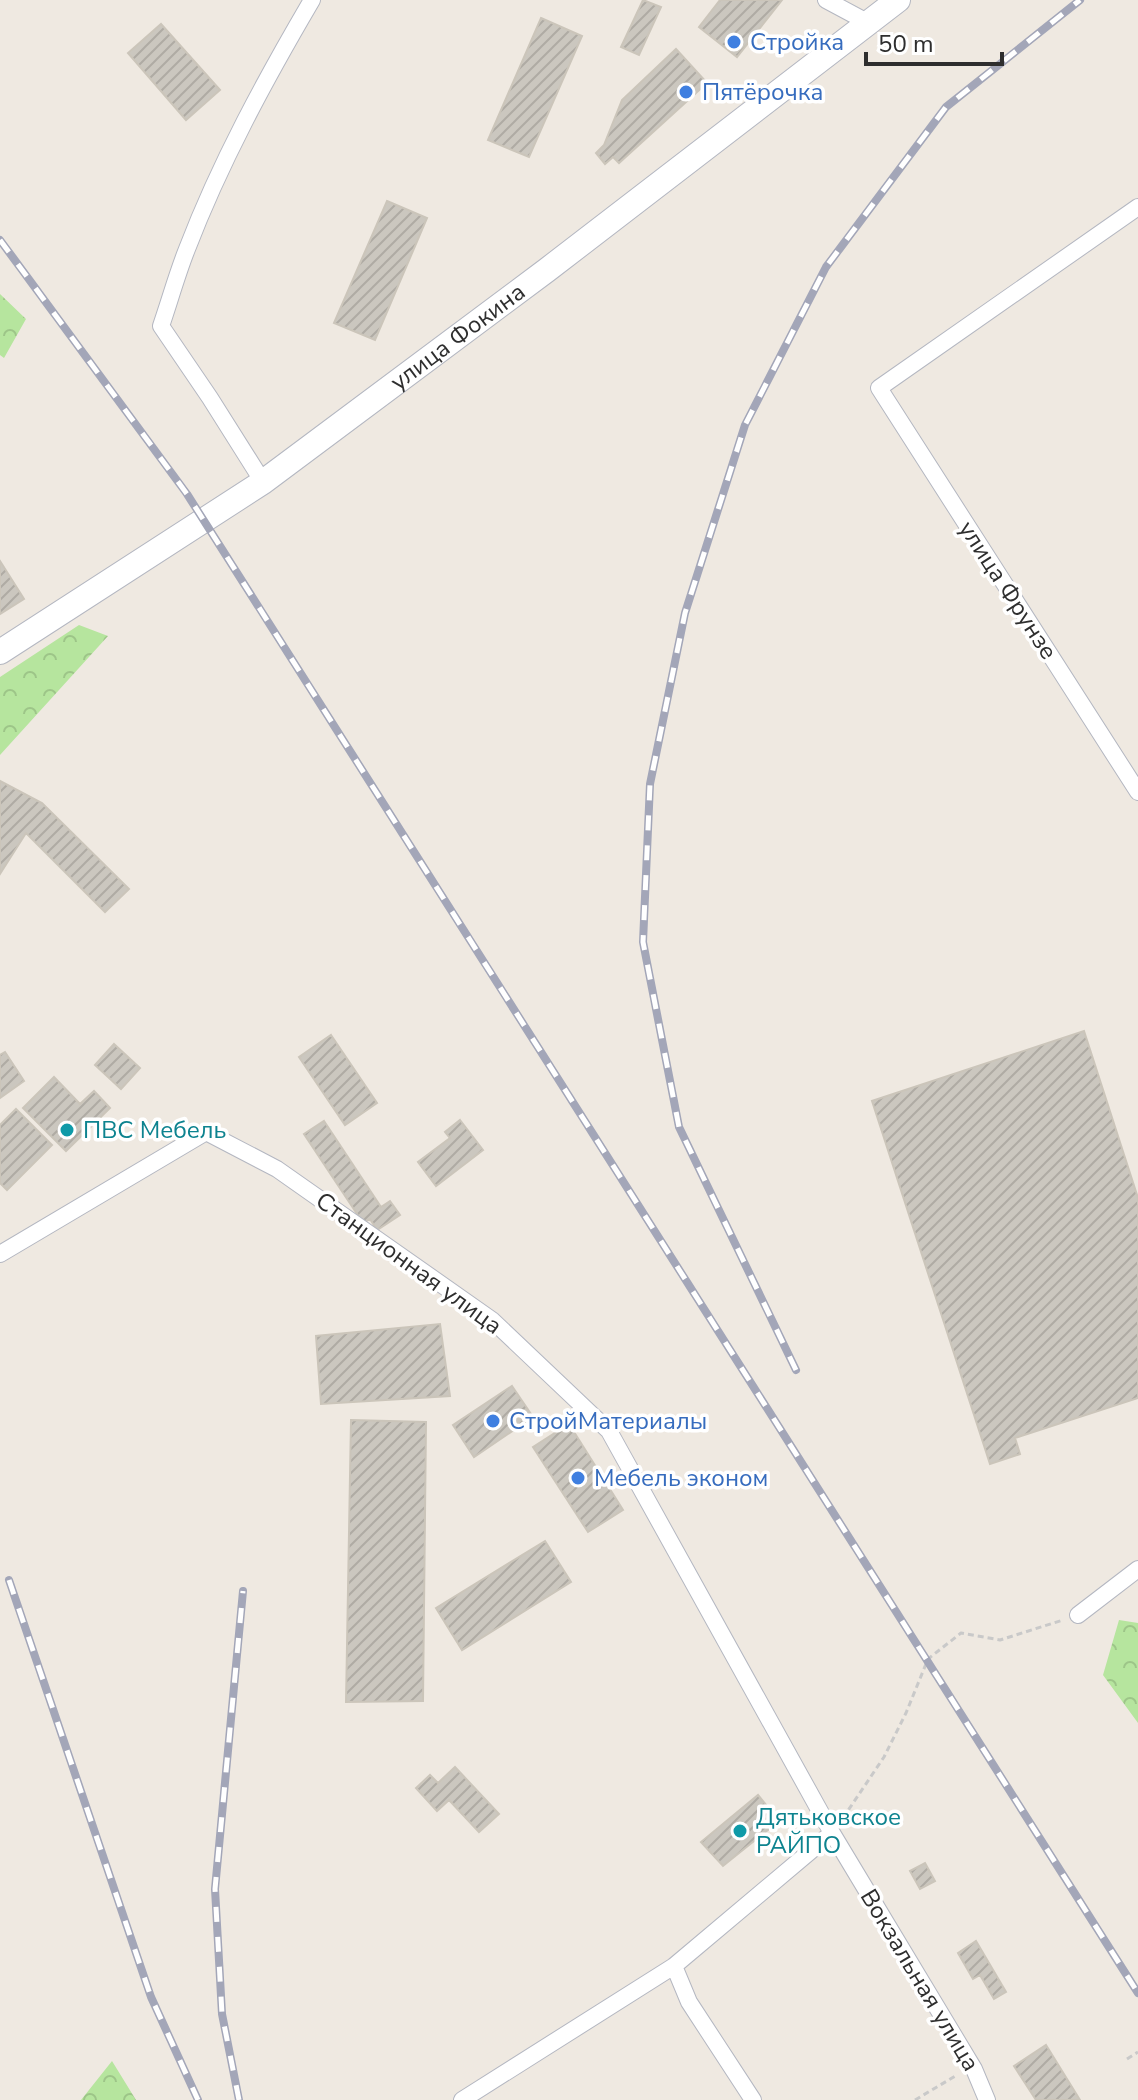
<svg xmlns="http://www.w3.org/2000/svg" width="1138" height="2100" viewBox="0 0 1138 2100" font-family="'Nunito Sans',sans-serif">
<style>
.forest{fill:url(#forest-crowns)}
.building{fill:url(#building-hatch);stroke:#cbc5ba;stroke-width:2}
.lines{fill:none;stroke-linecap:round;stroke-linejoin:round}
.street-casing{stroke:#b4b7c1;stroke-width:18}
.secondary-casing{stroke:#b4b7c1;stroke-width:26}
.path{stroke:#c9c9c9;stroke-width:3;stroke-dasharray:6 4;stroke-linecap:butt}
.street{stroke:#fff;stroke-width:16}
.secondary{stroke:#fff;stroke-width:24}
.rail-casing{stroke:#a3a6b8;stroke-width:8}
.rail{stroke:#fff;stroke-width:5;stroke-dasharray:15;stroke-linecap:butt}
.shop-dot{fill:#3f7fe0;stroke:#fff;stroke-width:3}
.culture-dot{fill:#0f9aa8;stroke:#fff;stroke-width:3}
.labels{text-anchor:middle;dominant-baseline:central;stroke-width:7;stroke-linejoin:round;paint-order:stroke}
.shop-label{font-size:24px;fill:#366cbe;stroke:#fff;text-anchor:start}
.street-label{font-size:24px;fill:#2e2e2e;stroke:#fff}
.culture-label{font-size:24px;fill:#0d838f;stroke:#fff;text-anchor:start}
</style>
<defs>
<pattern id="forest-crowns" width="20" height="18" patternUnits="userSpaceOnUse" patternTransform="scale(2)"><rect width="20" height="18" fill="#b6e59e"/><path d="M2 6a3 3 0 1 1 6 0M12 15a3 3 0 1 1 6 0" fill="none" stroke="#9dc588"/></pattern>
<pattern id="building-hatch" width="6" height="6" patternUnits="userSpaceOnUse" patternTransform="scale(2)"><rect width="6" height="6" fill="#cbc7bf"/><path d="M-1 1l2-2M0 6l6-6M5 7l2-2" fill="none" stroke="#afaba4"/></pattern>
</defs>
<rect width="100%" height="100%" fill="#efe9e1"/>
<path class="forest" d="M0,294l26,25 -22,39 -4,-3z
M79,625l29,11 -108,119v-78z
M1119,1620l19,3v100l-35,-48z
M112,2061l24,39h-55z"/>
<path class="building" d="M643,0l18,7 -22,48 -18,-8z
M720,0h62l-45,57 -38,-30z
M541,18l41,18 -53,121 -41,-17z
M161,24l59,66 -34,30 -58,-67z
M676,49l31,34 -88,80 -6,-6 -8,7 -9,-11 8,-8 18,-45z
M387,201l40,17 -52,122 -41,-17z
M0,561l24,38 -24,15z
M0,781l42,22 87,86 -24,23 -79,-79 -26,41z
M1084,1031l54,167v200l-123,40 5,16 -30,10 -118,-363z
M331,1035l46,68 -32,22 -46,-68z
M114,1044l26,24 -19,21 -26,-24z
M5,1052l19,29 -24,17v-43z
M54,1077l26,27 14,-13 16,17 -44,43 -43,-43z
M16,1109l36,36 -45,45 -7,-7v-58z
M460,1120l23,30 -47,36 -18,-24 32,-24 -5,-6z
M324,1121l57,86 9,-6 10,14 -23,15 -7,-11 -7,4 -59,-89z
M440,1324l10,72 -129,8 -5,-68z
M512,1386l21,31 -59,40 -21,-32z
M351,1420l75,2 -3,279 -77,1z
M569,1424l54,86 -35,22 -55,-85z
M545,1541l26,41 -109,68 -26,-42z
M455,1767l44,47 -20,18 -30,-32 -12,11 -21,-23 14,-13 8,8z
M758,1795l21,26 -56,45 -22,-24z
M925,1863l10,18 -15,8 -10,-18z
M976,1941l30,51 -12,7 -14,-24 -7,4 -15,-26z
M1046,2045l34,55h-44l-22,-34z"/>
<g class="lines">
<defs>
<path id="street" d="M826,0l43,23
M1138,207l-259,181 259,404
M263,482l-53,-84 -49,-72c9,-26 16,-52 26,-77 33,-86 78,-169 125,-249
M0,1254l206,-122 71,37 215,151 117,111 223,402
M1078,1615l60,-46
M674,1966l15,36 64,98
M462,2100l212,-134 158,-133 142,236 13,31"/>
<g id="secondary">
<path id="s1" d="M0,652l263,-170 284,-212 351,-270"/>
</g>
</defs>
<use href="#street" class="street-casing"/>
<use href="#secondary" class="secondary-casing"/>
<path class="path" d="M843,1818l41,-61 22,-44 22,-54 33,-26 39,7 63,-20
M1127,2059l11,-7
M915,2100l42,-25"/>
<use href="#street" class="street"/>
<use href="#secondary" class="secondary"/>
<defs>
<path id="rail" d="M0,240l187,254 951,1499
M796,1370l-117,-243 -36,-185 7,-158 35,-171 60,-188 81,-158 120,-160 134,-107
M9,1580l142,417 47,103
M239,2100l-17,-86 -7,-125 28,-298"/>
</defs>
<use href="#rail" class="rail-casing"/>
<use href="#rail" class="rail"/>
</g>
<g class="shop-dot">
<circle cx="734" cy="42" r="8"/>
<circle cx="686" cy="92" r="8"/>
<circle cx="493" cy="1421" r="8"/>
<circle cx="578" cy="1478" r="8"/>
</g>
<g class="culture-dot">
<circle cx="67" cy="1130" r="8"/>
<circle cx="740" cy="1831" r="8"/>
</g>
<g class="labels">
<g class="shop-label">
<text x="750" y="42">Стройка</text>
<text x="702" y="92">Пятёрочка</text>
<text x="509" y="1421">СтройМатериалы</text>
<text x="594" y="1478">Мебель эконом</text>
</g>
<g class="street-label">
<text stroke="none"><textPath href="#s1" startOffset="556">улица Фокина</textPath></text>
<text transform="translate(1008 590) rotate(57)">улица Фрунзе</text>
<text transform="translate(409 1263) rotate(36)">Станционная улица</text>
<text transform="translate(920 1980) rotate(59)">Вокзальная улица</text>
</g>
<g class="culture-label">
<text x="83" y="1130">ПВС Мебель</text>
<text x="756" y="1817">Дятьковское<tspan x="756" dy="28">РАЙПО</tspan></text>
</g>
</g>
<path d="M866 52v12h136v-12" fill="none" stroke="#2e2e2e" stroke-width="4"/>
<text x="878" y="52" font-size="24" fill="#2e2e2e" stroke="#ffffff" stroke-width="6" paint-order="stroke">50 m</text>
</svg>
